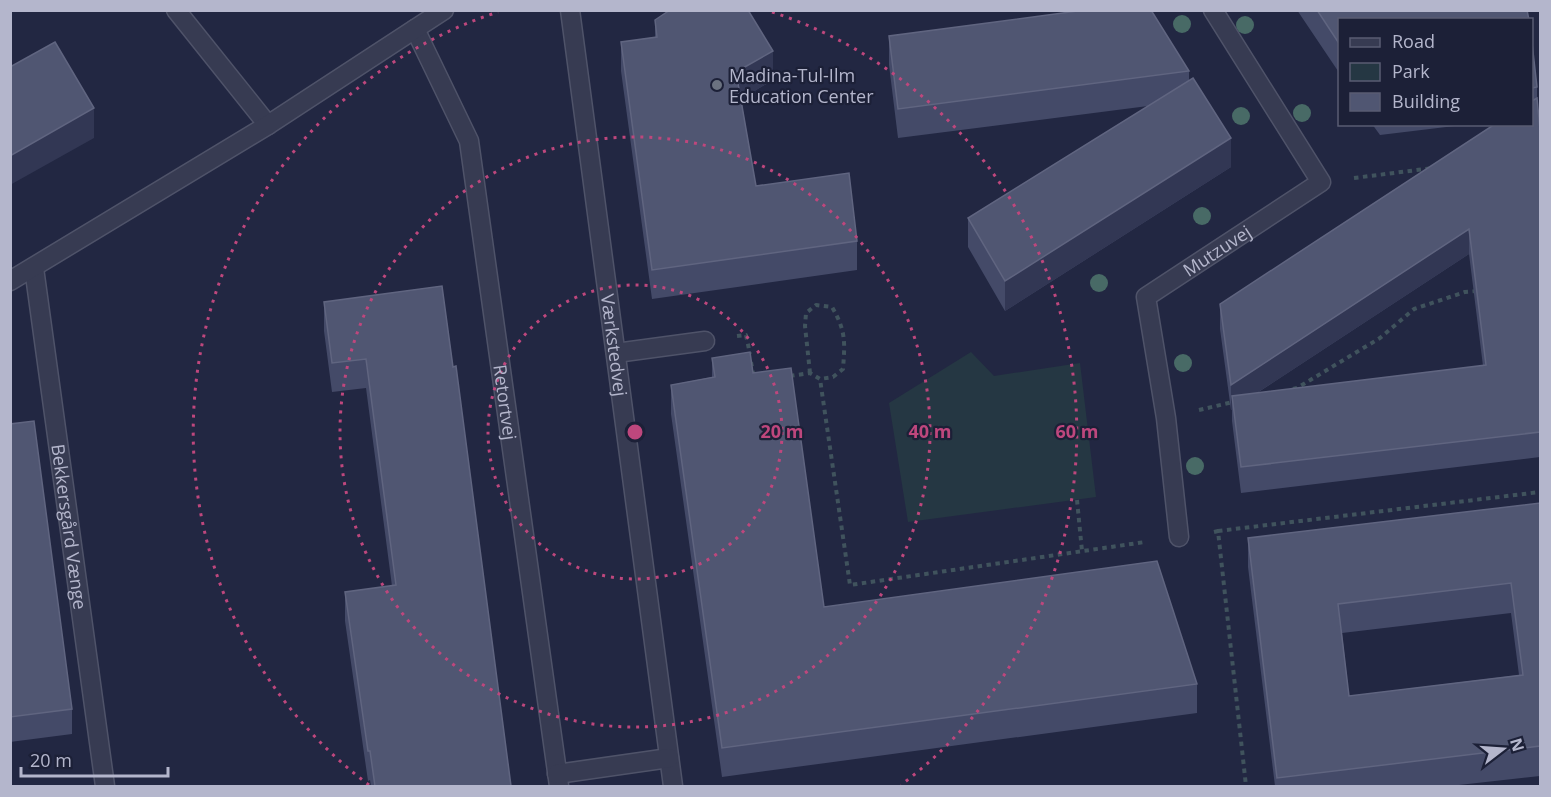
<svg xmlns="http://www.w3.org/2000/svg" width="1551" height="797" viewBox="0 0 1551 797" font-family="'Open Sans',sans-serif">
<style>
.green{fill:#253743}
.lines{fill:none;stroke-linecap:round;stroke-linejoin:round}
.minor-casing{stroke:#4f5369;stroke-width:21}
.path{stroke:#40535d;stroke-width:4;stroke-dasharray:4.5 4.5;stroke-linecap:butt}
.minor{stroke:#373b52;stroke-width:18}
.tree{fill:#486a66}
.wall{fill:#444a68;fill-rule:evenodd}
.shaded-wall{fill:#323754}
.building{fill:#505672;stroke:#606580;stroke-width:1.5;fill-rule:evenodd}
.ring{fill:none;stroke:#be477d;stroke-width:3;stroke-dasharray:3 6}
.worship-dot{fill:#6b7280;stroke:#1c2037;stroke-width:2}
.labels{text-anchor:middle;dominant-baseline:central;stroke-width:4.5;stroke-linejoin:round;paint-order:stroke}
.poi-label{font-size:18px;fill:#b4b6cc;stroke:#1c2037;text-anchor:start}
.street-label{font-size:18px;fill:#b4b6cc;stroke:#1c2037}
.centre{fill:#be477d;stroke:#1c2037;stroke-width:3}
.ring-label{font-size:18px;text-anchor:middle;font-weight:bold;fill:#be477d;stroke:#1c2037;stroke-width:4.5;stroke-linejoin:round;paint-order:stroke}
</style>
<rect width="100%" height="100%" fill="#222742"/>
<path class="green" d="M971,352l23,24 86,-13 16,134 -188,25 -19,-119z"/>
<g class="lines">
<defs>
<g id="minor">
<path d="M176,10l92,115"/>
<path id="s1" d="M570,10l103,776"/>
<path id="s2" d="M415,29l54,112 90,645"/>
<path id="s3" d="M34,268l71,518"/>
<path d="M10,281l258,-156 176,-115"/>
<path d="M616,353l89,-12"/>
<path id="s4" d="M1179,537l-13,-119 -20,-121 175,-115 -108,-172"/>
<path d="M557,774l112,-16"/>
</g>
</defs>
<use href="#minor" class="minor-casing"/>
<path class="path" d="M1354,178l79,-10
M737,336l9,-1 4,19
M751,362l3,16
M810,373l-5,-47 1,-13 10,-8 16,2c14,24 13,35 11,62l-10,8 -13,2
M790,376l20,-3 10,6 30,206 295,-43
M1293,389l4,-1 83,-50 34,-29 51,-17 12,-1
M1199,410l34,-8
M1077,500l5,51
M1218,531l322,-39
M1214,532l4,-1 28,255"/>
<use href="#minor" class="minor"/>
</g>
<g class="tree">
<circle cx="1182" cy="24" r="9"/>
<circle cx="1245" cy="25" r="9"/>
<circle cx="1302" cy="113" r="9"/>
<circle cx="1241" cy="116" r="9"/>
<circle cx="1202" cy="216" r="9"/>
<circle cx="1099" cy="283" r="9"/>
<circle cx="1183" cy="363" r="9"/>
<circle cx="1195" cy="466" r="9"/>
</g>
<path class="wall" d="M1297,10h230l-187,10v54z
M655,20l118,60 -32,19 15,87 101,55v29l-205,29 -31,-228v-29l34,-5z
M889,36l300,35v9l42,87 -226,144 -37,-64v-29l180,-112 -250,32 -9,-73z
M1532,43l5,44v11l3,31v328l-299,36 -9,-72v-12l-1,1 -11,-81v-25l312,-180zM1469,254l14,112 -226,27z
M1372,124h99l-91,11z
M442,286l69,500h-140l-1,-6 -2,1 -23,-160v-29l47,-6 -26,-198 -34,4 -8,-61v-29z
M712,358l41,15 71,234 373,77v29l-475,64 -51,-363v-29l41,-8z
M10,424l62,285v25l-62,8z
M1540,503v273l-90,10h-175l-27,-219v-29zM1511,613l8,62 -170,21 -7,-63z"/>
<path class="shaded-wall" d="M773,51v29l-37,22v-30z
M94,108v30l-84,47v-29z
M1231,138v29l-226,144v-30z
M1469,229v25l-235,154 -2,-12v13l-1,1v-25z"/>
<path class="building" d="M670,10h78l25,41 -37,21 20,114 93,-13 8,68 -205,29 -31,-228 36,-5 -2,-17z
M1085,10h66l38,61 -291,38 -9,-73z
M1317,10h210l2,10h-189v25z
M55,42l39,66 -84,48v-89z
M1532,43l5,44 -5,1z
M1193,78l38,60 -226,143 -37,-63z
M1537,98l3,31v303l-299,35 -9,-71 254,-31 -17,-136 -238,156 -11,-81 275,-180h37v-23z
M442,286l11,81 3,-1 55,420h-136l-5,-35h-2l-23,-159 51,-7 -30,-226 -34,4 -8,-61z
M750,352l3,21 38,-5 33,239 333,-46 40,123 -475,64 -51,-363 44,-8 -3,-19z
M34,421l38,288 -62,8v-293z
M1540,503v243l-263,32 -29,-240zM1511,583l12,92 -174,21 -11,-92z"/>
<g class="ring">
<circle cx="635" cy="432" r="147"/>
<circle cx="635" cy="432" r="295"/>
<path d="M369 785A442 442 0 0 1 498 12M772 12A442 442 0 0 1 901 785"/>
</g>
<circle class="worship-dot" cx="717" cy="85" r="6"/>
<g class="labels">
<g class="poi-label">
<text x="729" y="75">Madina-Tul-Ilm<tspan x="729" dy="21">Education Center</tspan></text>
</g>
<g class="street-label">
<text stroke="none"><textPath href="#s4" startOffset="327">Mutzuvej</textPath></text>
<text stroke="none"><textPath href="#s1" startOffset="338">Værkstedvej</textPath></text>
<text stroke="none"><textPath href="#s2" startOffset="388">Retortvej</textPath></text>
<text stroke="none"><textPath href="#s3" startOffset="261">Bekkersgård Vænge</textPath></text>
</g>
</g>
<circle cx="635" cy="432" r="9" class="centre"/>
<g class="ring-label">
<text x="782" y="438">20 m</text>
<text x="930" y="438">40 m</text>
<text x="1077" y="438">60 m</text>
</g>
<rect width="1551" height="797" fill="none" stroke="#b4b6cc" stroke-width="24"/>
<rect x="1338" y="18" width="195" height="108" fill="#1c2037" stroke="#595c73" stroke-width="1.5"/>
<rect x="1350" y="38" width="30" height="9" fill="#373b52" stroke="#595c73" stroke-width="1.5"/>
<text x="1392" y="48" font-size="18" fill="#b4b6cc">Road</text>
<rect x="1350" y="63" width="30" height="18" fill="#253743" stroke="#595c73" stroke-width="1.5"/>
<text x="1392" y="78" font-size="18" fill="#b4b6cc">Park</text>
<rect x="1350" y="93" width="30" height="18" fill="#505672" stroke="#595c73" stroke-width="1.5"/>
<text x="1392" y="108" font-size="18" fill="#b4b6cc">Building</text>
<g transform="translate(1503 749) rotate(73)" stroke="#1c2037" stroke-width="4.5" paint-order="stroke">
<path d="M0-4.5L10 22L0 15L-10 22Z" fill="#b4b6cc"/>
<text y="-9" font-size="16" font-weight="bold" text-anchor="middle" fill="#b4b6cc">N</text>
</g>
<path d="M21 767v9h147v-9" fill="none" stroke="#b4b6cc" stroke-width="3"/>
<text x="30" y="767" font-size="18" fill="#b4b6cc" stroke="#1c2037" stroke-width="4.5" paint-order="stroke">20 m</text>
</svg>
